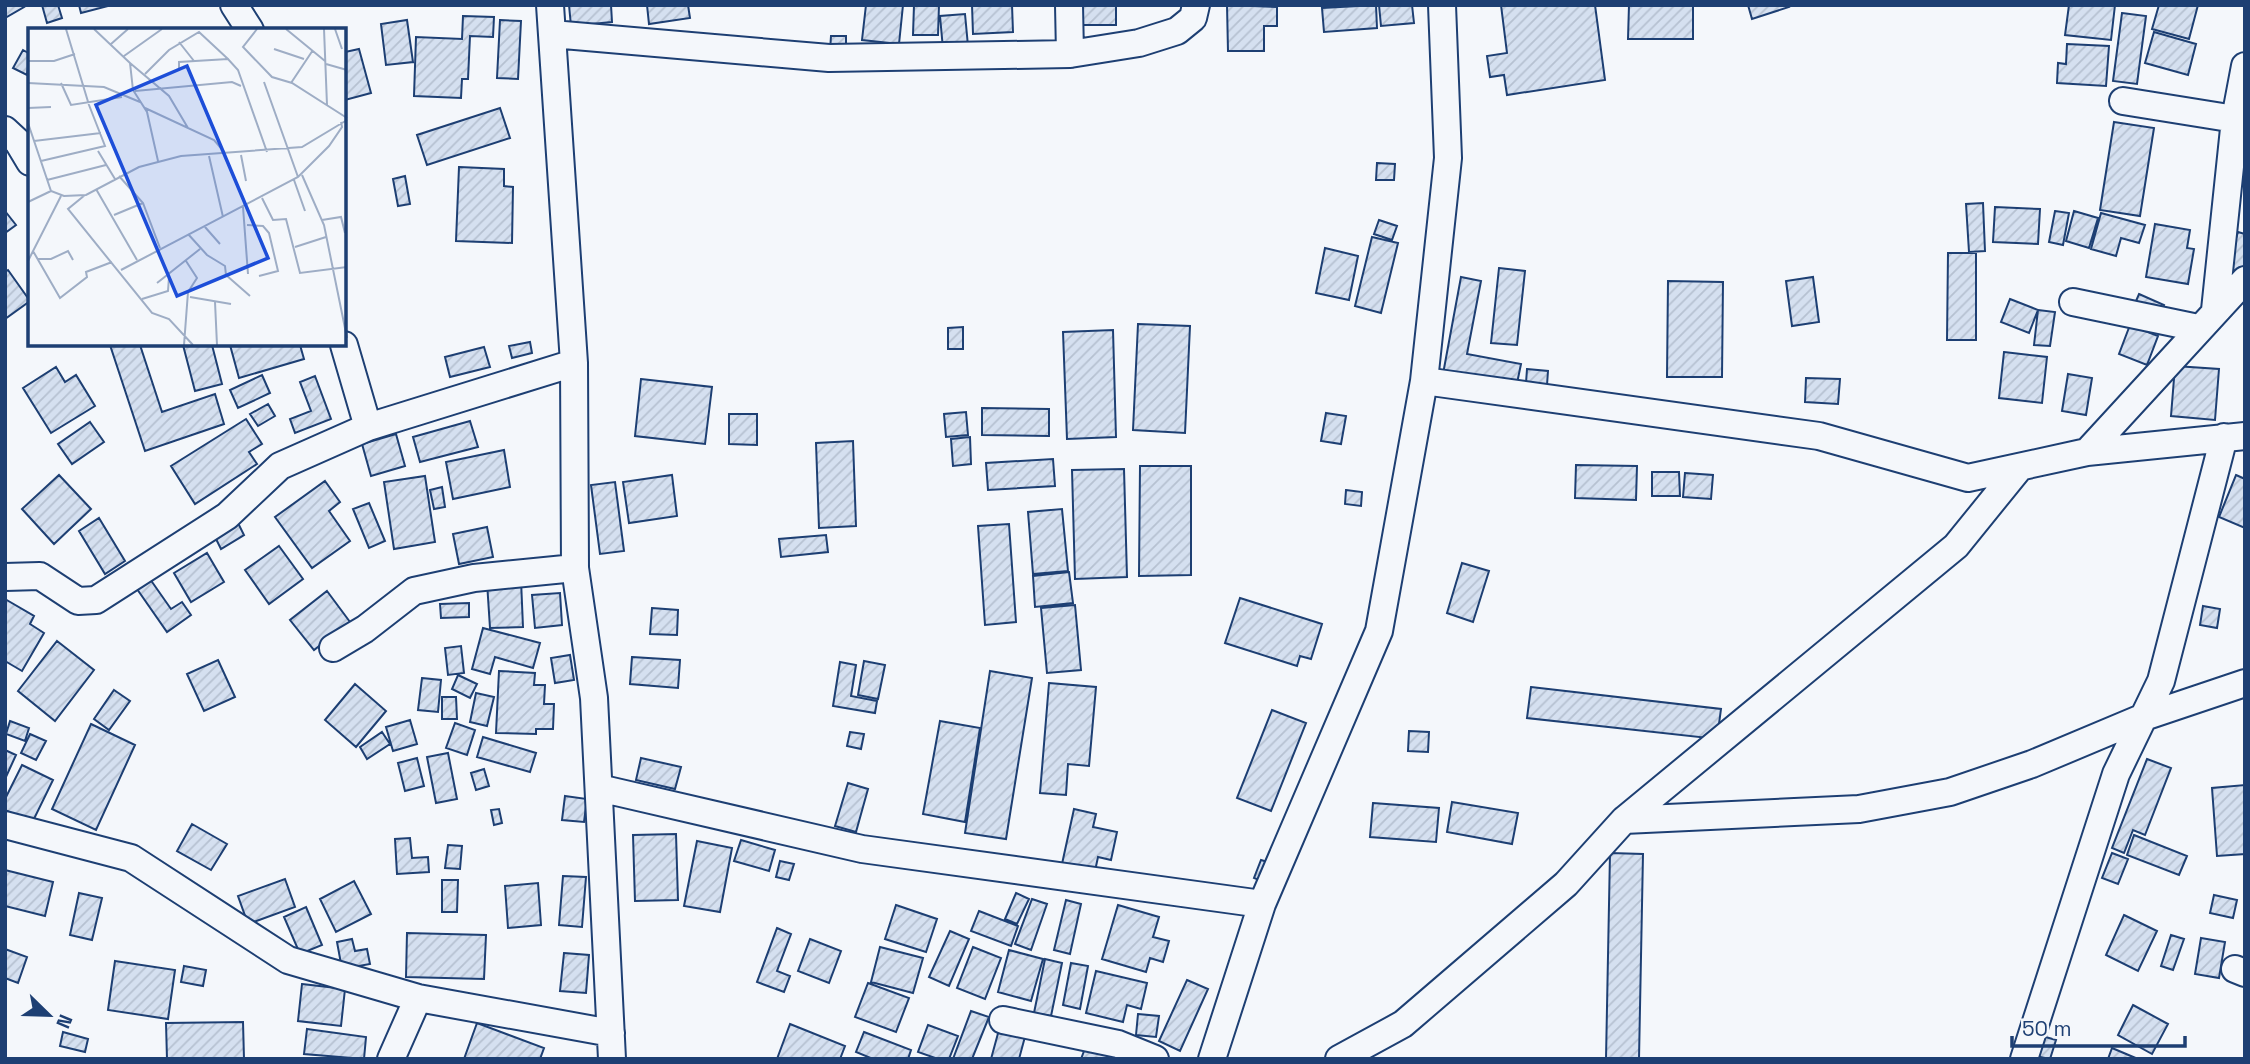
<svg xmlns="http://www.w3.org/2000/svg" width="2250" height="1064" viewBox="0 0 2250 1064" font-family="'Space Grotesk',sans-serif">
<style>
.building{fill:url(#building-hatch);stroke:#1d3f73;stroke-width:2}
.lines{fill:none;stroke-linecap:round;stroke-linejoin:round}
.minor-casing{stroke:#1d3f73;stroke-width:30}
.minor{stroke:#f4f7fb;stroke-width:26}
.inset-road{fill:none;stroke:#9eadc5;stroke-width:2}
.view{fill:#1d4ed8;fill-opacity:0.15;stroke:#1d4ed8;stroke-width:3.5}
.inset-edge{fill:none;stroke:#1d3f73;stroke-width:3.5}
</style>
<defs>
<pattern id="building-hatch" width="6" height="6" patternUnits="userSpaceOnUse" patternTransform="scale(1.75)"><rect width="6" height="6" fill="#d5e0f0"/><path d="M-1 1l2-2M0 6l6-6M5 7l2-2" fill="none" stroke="#b6c1d1"/></pattern>
</defs>
<rect width="100%" height="100%" fill="#f4f7fb"/>
<path class="building" d="M5,5h17l2,2 -19,11z
M42,5h16l4,13 -15,5z
M79,5h29v1l-27,7z
M569,5h42l1,17 -41,4z
M647,5h41l2,13 -41,6z
M866,5h37l-4,39 -37,-4z
M914,5h25l-1,30h-25z
M972,5h40l1,27 -40,2z
M1081,5h35v20h-35z
M1227,5l50,2v19h-13v25h-36z
M1376,5l1,23 -53,4 -2,-24z
M1379,5h33l2,18 -33,3z
M1501,5h94l10,75 -98,15 -3,-20 -14,2 -3,-21 20,-3z
M1629,5h64v34h-65z
M1748,5h40l1,2 -37,12z
M2069,5h46l-4,35 -46,-5z
M2159,5h39l-9,34 -37,-10z
M2122,13l24,3 -9,68 -24,-3z
M965,14l3,32 -25,3 -3,-33z
M463,16l31,1 -1,20 -23,-1 -2,43h-6l-1,19 -47,-2 2,-59 46,2z
M407,20l6,42 -27,3 -5,-41z
M500,20l21,1 -3,58 -21,-1z
M2154,32l42,12 -8,31 -43,-12z
M831,36h15v16l-16,-1z
M2067,44l42,2 -3,40 -49,-3 1,-20 8,1z
M359,49l12,44 -26,7v-48z
M23,50l7,4 -3,21 -14,-7z
M500,108l10,30 -83,27 -10,-30z
M2114,122l40,6 -14,88 -40,-6z
M1377,163l18,1 -1,16h-18z
M459,167l45,2v17l9,1 -1,56 -56,-2z
M405,176l5,28 -12,2 -5,-27z
M1983,203l2,48 -16,1 -3,-48z
M1995,207l45,2 -2,35 -45,-2z
M5,211l11,14 -11,8z
M2055,211l14,2 -6,32 -14,-3z
M2074,211l24,7 -9,30 -23,-7z
M2101,213l44,12 -6,18 -18,-5 -5,18 -25,-7z
M1379,220l18,6 -5,14 -18,-6z
M2155,224l35,6 -3,18 7,1 -6,35 -42,-7z
M2238,232l7,2v28l-6,18 -15,-4z
M1372,237l26,6 -17,70 -26,-7z
M1325,248l33,8 -9,44 -33,-7z
M1948,253h28v87h-29z
M1499,268l26,3 -8,74 -26,-2z
M8,270l22,31 -25,18v-47z
M1461,277l20,4 -14,73 54,10 -5,24 -73,-14z
M1813,277l6,45 -27,4 -6,-45z
M1668,281l55,1 -1,95h-55z
M2139,294l25,11 -5,13 -26,-10z
M2010,299l28,11 -9,23 -28,-11z
M2038,310l17,2 -5,34 -16,-1z
M1138,324l52,2 -5,107 -52,-3z
M2130,325l28,11 -11,29 -28,-11z
M963,327v22h-15v-21z
M1113,330l3,107 -49,2 -4,-107z
M530,342l2,11 -20,5 -3,-12z
M110,345h30l22,67 53,-18 9,30 -79,27z
M183,345h29l10,39 -27,7z
M230,345h70l4,14 -65,19z
M484,347l6,20 -40,10 -5,-20z
M2004,352l43,5 -5,46 -43,-5z
M2175,366l44,3 -4,51 -44,-4z
M56,367l9,15 11,-7 19,31 -44,27 -28,-45z
M1527,369l21,2 -1,14 -21,-2z
M2068,374l24,4 -6,37 -24,-4z
M262,375l8,18 -32,15 -8,-18z
M315,376l16,43 -36,14 -5,-14 21,-8 -11,-29z
M1806,378l34,1 -2,25 -33,-2z
M641,379l71,8 -7,57 -70,-8z
M268,404l7,12 -17,10 -8,-12z
M982,408l67,1v27l-67,-1z
M966,412l2,23 -22,2 -2,-23z
M1326,413l20,3 -5,28 -20,-3z
M729,414h28v31l-28,-1z
M246,419l16,25 -13,8 8,12 -62,40 -24,-38z
M470,421l8,26 -58,15 -7,-25z
M90,422l14,20 -32,22 -14,-20z
M396,434l9,32 -34,10 -9,-32z
M970,437l1,27 -18,2 -2,-27z
M853,441l3,85 -37,2 -3,-85z
M504,450l6,37 -57,12 -7,-37z
M1053,459l2,27 -67,4 -2,-27z
M1576,465l61,1 -1,34 -61,-2z
M1140,466h51v109l-52,1z
M1124,469l3,108 -52,2 -3,-109z
M1652,472h27l1,24h-28z
M1685,473l28,2 -2,24 -28,-2z
M59,475l32,34 -37,35 -32,-35z
M672,475l5,41 -48,7 -6,-41z
M2236,475l9,4v49l-26,-11z
M425,476l10,66 -41,7 -10,-67z
M325,481l15,21 -11,9 21,30 -38,27 -37,-51z
M615,482l9,69 -24,3 -9,-69z
M442,487l3,20 -11,2 -4,-19z
M1346,490l16,2 -1,14 -16,-2z
M369,503l16,38 -16,7 -16,-39z
M1062,509l6,62 -35,3 -5,-62z
M99,518l26,43 -20,13 -26,-43z
M238,523l6,12 -23,14 -6,-12z
M1009,524l7,98 -31,3 -7,-99z
M487,527l6,30 -34,7 -6,-30z
M826,535l2,17 -47,5 -2,-18z
M279,546l24,33 -34,25 -24,-34z
M207,553l17,29 -33,20 -17,-29z
M1462,563l27,8 -16,51 -26,-9z
M1069,572l4,31 -38,4 -2,-31z
M150,579l21,30 11,-7 9,13 -24,17 -30,-43z
M521,580l2,47 -33,1 -3,-46z
M327,591l23,31 -36,28 -24,-30z
M560,593l2,32 -27,3 -3,-33z
M1240,598l82,26 -11,35 -11,-3 -3,10 -72,-23z
M5,599l29,17 -4,8 14,9 -22,38 -17,-10z
M469,603v14l-28,1 -1,-14z
M1075,605l6,65 -34,3 -6,-65z
M2203,606l17,3 -3,19 -17,-3z
M652,608l26,2 -1,25 -27,-1z
M483,628l57,15 -7,25 -38,-11 -5,17 -18,-5z
M57,641l37,29 -39,51 -37,-30z
M461,646l3,27 -16,2 -3,-27z
M570,655l4,25 -19,3 -4,-25z
M632,657l48,3 -2,28 -48,-4z
M218,660l17,37 -31,14 -17,-37z
M864,661l21,4 -7,34 -20,-4z
M840,662l16,3 -5,31 26,5 -2,12 -42,-7z
M499,671l36,2 -1,12h11l-1,19h10l-1,25h-17v5l-40,-1z
M990,671l42,7 -26,161 -41,-6z
M458,675l19,9 -7,14 -18,-9z
M422,678l19,2 -3,32 -20,-2z
M1049,683l47,4 -7,79 -21,-2 -2,31 -26,-2z
M355,684l31,27 -30,36 -31,-27z
M1531,687l190,22 -4,30 -190,-21z
M114,690l16,11 -21,29 -15,-11z
M476,693l18,4 -7,29 -17,-4z
M442,697h14l1,22h-15z
M1272,710l34,13 -35,88 -34,-13z
M410,720l7,24 -24,7 -7,-24z
M10,721l19,7 -4,13 -19,-7z
M940,721l40,7 -15,94 -42,-8z
M455,723l20,7 -8,25 -21,-7z
M91,724l44,21 -39,85 -44,-21z
M1409,731l20,1 -1,20 -20,-1z
M382,732l8,12 -23,15 -7,-12z
M850,732l14,2 -3,15 -14,-3z
M30,734l16,7 -10,19 -15,-7z
M483,737l53,16 -6,19 -53,-15z
M5,750l11,5 -11,24z
M448,753l9,46 -21,4 -9,-46z
M417,758l7,28 -19,5 -7,-28z
M641,758l40,9 -6,22 -39,-9z
M2147,759l24,9 -26,67 -12,-5 -9,23 -12,-5z
M22,765l31,15 -21,43 -27,-13v-11z
M484,769l5,17 -13,4 -5,-17z
M848,783l20,6 -12,43 -21,-6z
M2245,785v69l-28,2 -5,-68z
M565,796l22,3 -3,23 -22,-2z
M1452,802l66,11 -6,31 -65,-12z
M1373,803l66,5 -3,34 -66,-5z
M499,809l3,14 -8,2 -3,-15z
M1074,809l22,5 -3,13 24,5 -6,28 -13,-3 -3,14 -33,-7z
M192,824l35,20 -16,26 -34,-19z
M676,834l2,66 -43,1 -2,-66z
M2134,835l53,21 -8,19 -52,-20z
M410,838l2,20 16,-1 1,15 -32,2 -2,-35z
M741,840l34,10 -6,21 -35,-10z
M697,841l35,7 -12,64 -36,-6z
M448,845l14,1 -2,23 -15,-1z
M1610,853l33,1 -4,205h-33z
M2112,853l16,6 -10,25 -16,-6z
M1261,860l10,3 -7,19 -10,-4z
M780,861l14,3 -5,16 -13,-3z
M5,870l48,12 -8,34 -40,-10z
M563,876l23,1 -4,50 -23,-2z
M285,879l10,28 -47,17 -10,-28z
M442,880h16l-1,32h-15z
M354,881l17,33 -35,18 -16,-33z
M538,883l3,42 -33,3 -3,-42z
M79,893l23,5 -10,42 -22,-5z
M1016,893l13,6 -12,25 -12,-5z
M2214,895l23,5 -4,18 -23,-5z
M1032,899l15,5 -16,46 -16,-6z
M1066,900l15,4 -11,50 -16,-4z
M896,905l41,14 -11,33 -41,-13z
M1118,905l41,12 -6,20 16,4 -6,21 -13,-4 -4,14 -44,-13z
M306,907l16,38 -22,9 -16,-37z
M979,911l39,15 -7,20 -40,-15z
M2124,915l33,16 -19,40 -32,-16z
M777,928l14,6 -14,37 13,5 -6,16 -27,-10z
M950,931l19,8 -20,47 -20,-9z
M407,933l79,2 -2,44 -78,-2z
M2171,935l13,4 -11,31 -12,-4z
M2201,938l24,4 -6,36 -24,-4z
M352,939l3,12 12,-2 3,15 -28,5 -5,-27z
M810,939l31,12 -12,32 -31,-12z
M880,947l43,11 -10,35 -42,-11z
M973,947l28,11 -16,41 -28,-11z
M5,949l22,8 -9,26 -13,-5z
M1009,950l34,9 -12,42 -33,-9z
M564,953l25,2 -3,38 -26,-2z
M1045,959l17,4 -11,53 -17,-3z
M115,961l60,9 -7,49 -60,-9z
M1071,963l17,3 -8,43 -17,-4z
M184,966l22,4 -3,16 -22,-4z
M1096,971l51,12 -6,26 -14,-4 -4,17 -37,-9z
M1187,980l21,9 -28,62 -21,-10z
M868,983l41,15 -13,34 -41,-15z
M302,984l43,5 -4,37 -43,-5z
M2133,1005l35,19 -16,30 -34,-19z
M971,1011l18,6 -17,42h-19z
M1138,1014l21,2 -3,21 -20,-2z
M243,1022l1,37h-77l-1,-36z
M477,1023l67,25 -4,11h-76z
M790,1024l55,22 -5,13h-63z
M928,1025l30,11 -9,23h-11l-20,-7z
M1000,1026l26,7 -7,26h-28z
M307,1029l59,8 -2,22 -60,-5z
M63,1032l25,7 -3,13 -25,-6z
M864,1032l47,18 -3,9h-35l-17,-7z
M2042,1036l14,4 -6,19 -15,-3z
M1086,1046l31,11v2h-36z
M2112,1048l26,11h-30z"/>
<g class="lines">
<defs>
<path id="minor" d="M234,5l16,25
M550,5l24,358 1,205 19,130 18,361
M1069,5l1,49
M552,34l277,24 241,-4 69,-11 38,-12 16,-13 3,-13
M2123,101l112,18
M5,130l13,12 12,20
M2073,302l125,26
M2215,310l20,-191 10,-53
M344,345l24,82
M1424,381l395,55 149,42 119,-26 158,-16
M2087,452l158,-172
M5,577l35,-1 38,25 18,-1 131,-84 53,-50 88,-39 206,-64
M333,648l32,-19 49,-38 60,-13 101,-10
M599,788l263,61 400,55
M1624,820l235,-11 91,-17 82,-28 112,-47 101,-34
M5,825l126,33 157,102 130,38 193,35
M2235,969l10,4
M1003,1020l115,24 37,15
M391,1059l27,-61
M1212,1059l50,-155 117,-273 45,-250 24,-223 -6,-153
M1339,1059l64,-35 163,-140 58,-64 332,-274 64,-79
M2024,1059l92,-285 45,-93 63,-244"/>
</defs>
<use href="#minor" class="minor-casing"/>
<use href="#minor" class="minor"/>
</g>
<g transform="translate(28 28)">
<rect width="318" height="318" fill="#f4f7fb"/>
<path class="inset-road" d="M38,1l23,76M66,1l36,34 3,27 14,22 11,49M229,1l-14,18 29,30 20,6 55,35M258,1l39,32M296,1l3,76M307,1l7,20M151,14l15,19M83,16l17,-15M246,21l30,10M96,28l38,-27M0,33h26l21,-7M102,35l39,33 19,32M298,36l21,6M151,43v-9l49,-3 10,11 29,82M117,46l24,-24 30,-18 29,27M236,54l34,95M0,55l76,4 36,15M33,55l10,22 51,-8M263,55l22,-33M107,63l97,-9 9,4M0,80l23,-1M117,80l69,32 12,14M0,95l23,68 13,5 22,-1 53,-28 42,-11 121,-9 45,-27M6,113l67,-8M70,123l17,28M213,127l5,26M181,128l14,61M13,133l64,-15 -16,-41M274,147l22,50 23,113M91,148l24,27 17,45M19,152l59,-15M266,152l11,31M68,161l41,71M57,167l-17,14 84,104 17,6 24,26M234,170l11,22 13,-1 14,54 47,-6M0,174l23,-11M215,179l5,67M86,187l29,-12M294,192l19,-3 4,16M219,197l16,1 6,7 9,38 -19,5M177,199l15,17M160,206l19,21 18,11 1,9 24,21M267,219l31,-10M5,223l27,47 27,-21 -1,-5 26,-10M9,231h14l17,-8 5,9M0,233l33,-65M93,242l177,-93 31,-31 13,-19 -1,-5M129,255l43,-34M162,269l41,7M114,271l26,-8 1,-14M187,274l2,43M156,317l4,-53 9,-14 -11,-17"/>
<path class="view" d="M159,38l81,192 -91,38 -81,-191z"/>
<rect width="318" height="318" class="inset-edge"/>
</g>
<rect width="2250" height="1064" fill="none" stroke="#1d3f73" stroke-width="14"/>
<g transform="translate(49 1015) rotate(113)" stroke="#f4f7fb" stroke-width="5" paint-order="stroke">
<path d="M0-5L12 26L0 18L-12 26Z" fill="#1d3f73"/>
<text y="-10" font-size="19" font-weight="bold" text-anchor="middle" fill="#1d3f73">N</text>
</g>
<path d="M2012 1036v10h173v-10" fill="none" stroke="#1d3f73" stroke-width="3.5"/>
<text x="2022" y="1036" font-size="21" fill="#1d3f73" stroke="#f4f7fb" stroke-width="5" paint-order="stroke">50 m</text>
</svg>
